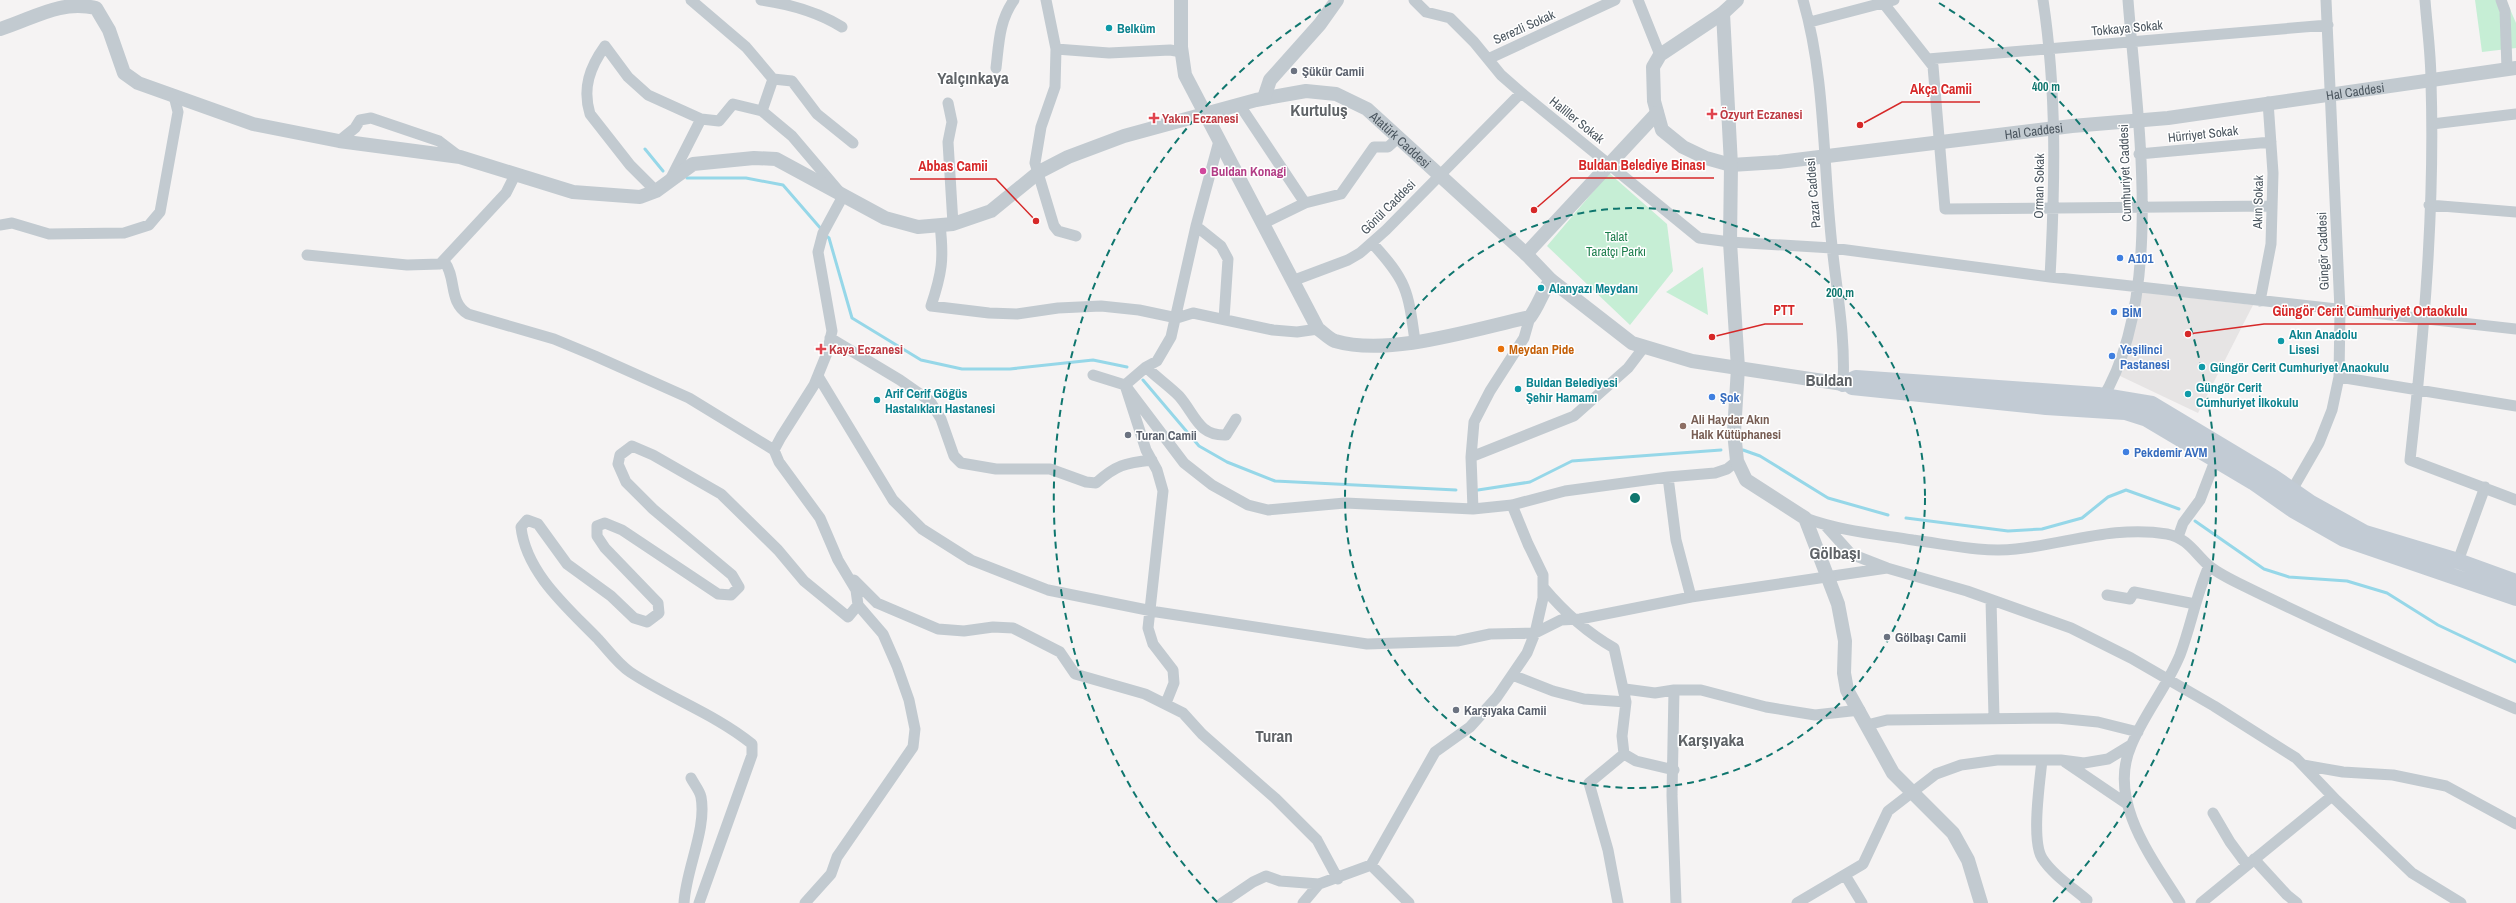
<svg xmlns="http://www.w3.org/2000/svg" width="2516" height="903" viewBox="0 0 2516 903" font-family="'Archivo Narrow',sans-serif">
<style>
.education{fill:#e6e4e4}
.green{fill:#c6eed5}
.lines{fill:none;stroke-linecap:round;stroke-linejoin:round}
.stream{stroke:#96d7e8;stroke-width:3}
.minor{stroke:#c2cad0;stroke-width:11}
.tertiary{stroke:#c2cad0;stroke-width:14}
.secondary{stroke:#c2cbd4;stroke-width:16}
.ring{fill:none;stroke:#0f766e;stroke-width:2;stroke-dasharray:7 5}
.culture-dot{fill:#0f9aa8;stroke:#fff;stroke-width:1.5}
.worship-dot{fill:#6b7280;stroke:#fff;stroke-width:1.5}
.health-dot{fill:#e0444e;stroke:#fff;stroke-width:1.5}
.hotel-dot{fill:#d1479c;stroke:#fff;stroke-width:1.5}
.shop-dot{fill:#3f7fe0;stroke:#fff;stroke-width:1.5}
.food-dot{fill:#e8710a;stroke:#fff;stroke-width:1.5}
.education-dot{fill:#8d6e63;stroke:#fff;stroke-width:1.5}
.labels{text-anchor:middle;dominant-baseline:central;stroke-width:3;stroke-linejoin:round;paint-order:stroke}
.street-label{font-size:13px;fill:#4b565f;stroke:#fff}
.culture-label{font-size:13px;font-weight:bold;fill:#0d838f;stroke:#fff;text-anchor:start}
.worship-label{font-size:13px;font-weight:bold;fill:#5b616d;stroke:#fff;text-anchor:start}
.health-label{font-size:13px;font-weight:bold;fill:#be3a42;stroke:#fff;text-anchor:start}
.hotel-label{font-size:13px;font-weight:bold;fill:#b23c85;stroke:#fff;text-anchor:start}
.park-label{font-size:13px;fill:#1e7e4e;stroke:#fff}
.shop-label{font-size:13px;font-weight:bold;fill:#366cbe;stroke:#fff;text-anchor:start}
.food-label{font-size:13px;font-weight:bold;fill:#c56008;stroke:#fff;text-anchor:start}
.education-label{font-size:13px;font-weight:bold;fill:#785e54;stroke:#fff;text-anchor:start}
.district-label{font-size:17px;font-weight:bold;fill:#5f6367;stroke:#fff}
.centre{fill:#0f766e;stroke:#fff;stroke-width:2}
.ring-label{font-size:12px;text-anchor:middle;font-weight:bold;fill:#0f766e;stroke:#fff;stroke-width:3;stroke-linejoin:round;paint-order:stroke}
.leader{fill:none;stroke:#d62828;stroke-width:1.5}
.callout-dot{fill:#d62828;stroke:#fff;stroke-width:1.5}
.callout-label{font-size:14px;text-anchor:middle;font-weight:bold;fill:#d62828;stroke:#fff;stroke-width:3;stroke-linejoin:round;paint-order:stroke}
</style>
<rect width="100%" height="100%" fill="#f5f3f3"/>
<path class="education" d="M2140,292l113,13 -55,108 -80,-38z"/>
<path class="green" d="M2475,0h31l10,23v25l-34,4z
M1609,173l58,51 6,47 -43,54 -83,-79z
M1703,267l5,48 -42,-23z"/>
<g class="lines">
<path class="stream" d="M645,149l18,22
M687,178h59l37,7 39,45
M825,235l4,3 23,80 69,42 41,9h48l83,-9 34,7
M1143,380l56,66 28,16 48,19 181,9
M1743,450l17,6 68,42 60,17
M1478,490l52,-8 42,-21 149,-11
M1906,518l102,13 34,-2 40,-11 26,-21 18,-7 53,19
M2195,521l69,48 25,8 58,4 40,12 51,32 78,37"/>
<path class="minor" d="M691,0l55,47 27,32 -11,32 30,25 51,60 -20,37 -5,19 14,79 -5,22 -13,32 -33,52 -7,13 5,12 41,56 18,42 18,30 2,15 -10,12 -44,-36 -26,-31 -57,-56 -68,-39 -21,-9 -12,9 -2,9 8,18 27,27 79,66 7,12 -8,8 -13,-1 -96,-64 -17,-7 -8,3v10l8,12 53,55 1,10 -12,9 -13,-4 -23,-22 -44,-32 -29,-40 -11,-4 -6,7c5,46 47,81 77,112 10,11 20,25 32,33 39,26 85,42 122,72v11l-53,148
M761,0c28,4 57,12 81,27
M1046,0l10,49 -1,38 -14,40 -6,36 19,63 4,5 18,5
M1414,0l12,12 24,6 24,24 27,33 23,20 175,143 31,4 102,6 218,29 466,52
M1638,0l22,55
M1803,0c21,72 20,150 27,225 4,53 16,106 13,159
M1881,0l52,66 12,143 327,-3
M2043,0c14,92 12,184 7,277
M2425,0c2,27 6,54 6,82 4,125 -7,253 -21,378l106,40
M2501,0l4,11 2,58
M1810,22l84,-22
M1056,49l53,4 61,-3 12,2
M1488,59l127,-59
M1928,59l400,-34
M996,68c3,-25 3,-47 18,-68
M773,79l19,2 25,33 36,29
M948,103l4,19 -4,20 5,82
M1239,104l66,99
M2432,124l84,-10
M339,141l16,-13 5,-8 11,-2 68,23 21,16
M2139,154l132,-12
M670,180l31,-61
M656,191l-26,-26 -40,-51c-8,-26 0,-47 15,-68l23,31 20,18 53,24 18,2 14,-17 29,7
M2429,205l87,7
M1262,224l43,-21 36,-9 33,-47h14l10,-9
M0,225l12,-2 37,11 75,-1 25,-8 11,-13 18,-100 -4,-16
M940,225c4,34 2,48 -9,81l58,7 28,1 41,-6 43,-2 38,4 38,8 16,-5 80,17 24,2 21,-3
M1196,226l25,20 7,13 -4,60
M1372,243c35,38 36,47 43,98
M307,255l100,10 33,-1 66,-71 9,-18
M444,261c13,17 4,41 24,53l86,25 41,17 94,42 85,52
M1292,281l56,-21 12,-7 26,-23 135,-137
M2260,301l11,-57 2,-71 -5,-71
M830,338l70,42 30,21 11,18 13,37 7,7 35,6h54l36,13 10,1c20,-18 29,-20 56,-23
M1146,367c10,10 23,19 33,29 16,18 19,40 47,39l10,-16
M1093,375l32,10 59,78 28,22 36,20 20,5 77,-7 128,6 39,-4 53,-14 103,-14 47,-4 12,-4 10,-8
M818,376l75,124 29,29 49,31 77,30 109,22 210,32 90,-3 33,-7 45,-1 26,-13 19,-1 111,-22 196,-29
M2339,377l177,29
M2101,401c65,-105 36,-283 27,-401
M1471,457l103,-41 54,-48 16,-21
M1668,477l8,63 15,57
M2292,490l27,-47 13,-33 7,-33 1,-67 -14,-310
M1473,509l-2,-52 3,-35 16,-31 34,-53 6,-21
M1805,518c35,13 71,16 108,22 33,4 69,13 103,9 50,-5 99,-24 151,-15 20,4 27,18 41,31 8,7 20,13 30,18 91,45 184,86 278,126
M1825,525l26,29 36,14 80,23 104,37 60,30 83,48 82,52 40,42 76,73 49,30
M2178,537l5,-14 17,-23 15,-39
M2458,561l27,-74
M854,580l23,23 61,26 26,2 29,-4 20,1 47,24 15,22 70,20 38,19 19,21 74,65 41,41 21,39
M1543,587c21,25 43,45 71,61l12,54 -4,34 2,18 12,7 38,9
M2107,595l23,4 4,-7 61,12
M1991,600l3,117
M1512,675l41,16 31,8 42,3
M1625,689l30,4 19,-3h27l65,17 49,8 45,-5
M1674,690l-2,105 4,108
M1166,703l8,-20 -1,-13 -20,-26 -5,-16 15,-137 -6,-21 -11,-20 -21,-65 21,-18 11,-6 14,-24 25,-111 23,-85
M1867,725l20,-5 170,-2 41,4 40,10
M2042,760c-2,21 -11,80 0,98 10,16 31,30 45,42l-1,3
M2065,762l62,42
M2303,765l40,7 50,3 53,11 70,38
M2213,813l17,29 17,23
M2254,859l33,36 10,8
M1371,865l38,38
M1845,875l17,28
M684,903c2,-34 23,-74 17,-106 -1,-6 -7,-13 -10,-19
M805,903l26,-29 6,-17 76,-110 2,-18 -6,-29 -12,-34 -14,-32 -25,-29
M1222,903l31,-21 13,-6 14,5 39,3
M1303,903l16,-19 52,-19 64,-113 35,-25 27,-30 30,-44 8,-20 8,-35v-23l-15,-31 -16,-39
M1618,903l-10,-53 -19,-67 35,-29
M1797,903l66,-39 25,-53 48,-37 25,-9 36,-5h64l23,3 24,-4 23,-14
M2180,903c-28,-45 -73,-102 -49,-157 13,-32 36,-59 49,-91 11,-29 16,-60 29,-89
M2201,903l131,-107"/>
<g class="tertiary">
<path d="M1181,0v47l4,28 133,254c5,3 11,10 17,12 54,16 140,-12 195,-24 9,-12 12,-25 21,-37"/>
<path id="s1" d="M1737,0l-14,13 -63,42 -7,12 1,34 8,29 21,17 23,11 25,7 48,-3 293,-36 96,-8 348,-50"/>
<path d="M1723,13l8,152 -1,77 8,126 -4,64 3,29 9,19 59,38 33,86 7,37 -1,32 3,17 46,83 60,60 15,27 13,43"/>
<path id="s2" d="M0,29c35,-11 59,-29 96,-21l13,22 15,43 14,10 115,41 86,17 121,16 113,35 67,5 16,-6 37,-27 61,-6 22,1 109,59 33,9 35,-3 38,-13 48,-39 29,-15 56,-21 132,-36 50,-9 30,3 31,15 159,145 25,26 81,63 60,18 151,23"/>
<path d="M1264,98l6,-18 50,-56 17,-24"/>
<path d="M1526,254l131,-141"/>
</g>
<path class="secondary" d="M1843,384l13,-6 242,17 54,9 120,72 39,27 54,30 93,28 58,21
M1852,387l194,20 79,5 22,7 106,63 40,28 51,29 172,59"/>
</g>
<g class="ring">
<circle cx="1635" cy="498" r="290"/>
<path d="M1217 902A581 581 0 0 1 1331 3M1939 3A581 581 0 0 1 2053 902"/>
</g>
<g class="culture-dot">
<circle cx="1109" cy="28" r="4"/>
<circle cx="1541" cy="288" r="4"/>
<circle cx="2281" cy="341" r="4"/>
<circle cx="2202" cy="367" r="4"/>
<circle cx="1518" cy="389" r="4"/>
<circle cx="2188" cy="394" r="4"/>
<circle cx="877" cy="400" r="4"/>
</g>
<g class="worship-dot">
<circle cx="1294" cy="71" r="4"/>
<circle cx="1128" cy="435" r="4"/>
<circle cx="1887" cy="637" r="4"/>
<circle cx="1456" cy="710" r="4"/>
</g>
<g class="health-dot">
<path d="M1710 108h4v4h4v4h-4v4h-4v-4h-4v-4h4z"/>
<path d="M1152 112h4v4h4v4h-4v4h-4v-4h-4v-4h4z"/>
<path d="M819 343h4v4h4v4h-4v4h-4v-4h-4v-4h4z"/>
</g>
<circle class="hotel-dot" cx="1203" cy="171" r="4"/>
<g class="shop-dot">
<circle cx="2120" cy="258" r="4"/>
<circle cx="2114" cy="312" r="4"/>
<circle cx="2112" cy="356" r="4"/>
<circle cx="1712" cy="397" r="4"/>
<circle cx="2126" cy="452" r="4"/>
</g>
<circle class="food-dot" cx="1501" cy="349" r="4"/>
<circle class="education-dot" cx="1683" cy="426" r="4"/>
<g class="labels">
<g class="street-label">
<text transform="translate(1524 27) rotate(-24)">Serezli Sokak</text>
<text transform="translate(2127 28) rotate(-5)">Tokkaya Sokak</text>
<text stroke="none"><textPath href="#s1" startOffset="880">Hal Caddesi</textPath></text>
<text transform="translate(1577 120) rotate(39)">Haliller Sokak</text>
<text stroke="none"><textPath href="#s1" startOffset="556">Hal Caddesi</textPath></text>
<text transform="translate(2203 134) rotate(-6)">Hürriyet Sokak</text>
<text stroke="none"><textPath href="#s2" startOffset="1537">Atatürk Caddesi</textPath></text>
<text transform="translate(2125 173) rotate(-92)">Cumhuriyet Caddesi</text>
<text transform="translate(2039 186) rotate(-89)">Orman Sokak</text>
<text transform="translate(1813 193) rotate(-95)">Pazar Caddesi</text>
<text transform="translate(2258 202) rotate(-89)">Akın Sokak</text>
<text transform="translate(1388 207) rotate(-45)">Gönül Caddesi</text>
<text transform="translate(2323 251) rotate(-92)">Güngör Caddesi</text>
</g>
<g class="culture-label">
<text x="1117" y="28">Belküm</text>
<text x="1549" y="288">Alanyazı Meydanı</text>
<text x="2289" y="334">Akın Anadolu<tspan x="2289" dy="15">Lisesi</tspan></text>
<text x="2210" y="367">Güngör Cerit Cumhuriyet Anaokulu</text>
<text x="1526" y="382">Buldan Belediyesi<tspan x="1526" dy="15">Şehir Hamamı</tspan></text>
<text x="2196" y="387">Güngör Cerit<tspan x="2196" dy="15">Cumhuriyet İlkokulu</tspan></text>
<text x="885" y="393">Arif Cerif Göğüs<tspan x="885" dy="15">Hastalıkları Hastanesi</tspan></text>
</g>
<g class="worship-label">
<text x="1302" y="71">Şükür Camii</text>
<text x="1136" y="435">Turan Camii</text>
<text x="1895" y="637">Gölbaşı Camii</text>
<text x="1464" y="710">Karşıyaka Camii</text>
</g>
<g class="health-label">
<text x="1720" y="114">Özyurt Eczanesi</text>
<text x="1162" y="118">Yakın Eczanesi</text>
<text x="829" y="349">Kaya Eczanesi</text>
</g>
<g class="hotel-label">
<text x="1211" y="171">Buldan Konagi</text>
</g>
<g class="park-label">
<text x="1616" y="236">Talat<tspan x="1616" dy="15">Taratçı Parkı</tspan></text>
</g>
<g class="shop-label">
<text x="2128" y="258">A101</text>
<text x="2122" y="312">BİM</text>
<text x="2120" y="349">Yeşilinci<tspan x="2120" dy="15">Pastanesi</tspan></text>
<text x="1720" y="397">Şok</text>
<text x="2134" y="452">Pekdemir AVM</text>
</g>
<g class="food-label">
<text x="1509" y="349">Meydan Pide</text>
</g>
<g class="education-label">
<text x="1691" y="419">Ali Haydar Akın<tspan x="1691" dy="15">Halk Kütüphanesi</tspan></text>
</g>
<g class="district-label">
<text x="973" y="77">Yalçınkaya</text>
<text x="1319" y="109">Kurtuluş</text>
<text x="1829" y="379">Buldan</text>
<text x="1835" y="552">Gölbaşı</text>
<text x="1274" y="735">Turan</text>
<text x="1711" y="739">Karşıyaka</text>
</g>
</g>
<circle cx="1635" cy="498" r="6" class="centre"/>
<g class="ring-label">
<text x="2046" y="91">400 m</text>
<text x="1840" y="297">200 m</text>
</g>
<path class="leader" d="M1860 125L1902 102H1980M1534 210L1571 178H1714M1036 221L996 179H910M1712 337L1765 324H1803M2188 334L2264 324H2476"/>
<g class="callout-dot">
<circle cx="1860" cy="125" r="4"/>
<circle cx="1534" cy="210" r="4"/>
<circle cx="1036" cy="221" r="4"/>
<circle cx="1712" cy="337" r="4"/>
<circle cx="2188" cy="334" r="4"/>
</g>
<g class="callout-label">
<text x="1941" y="94">Akça Camii</text>
<text x="1642" y="170">Buldan Belediye Binası</text>
<text x="953" y="171">Abbas Camii</text>
<text x="1784" y="315">PTT</text>
<text x="2370" y="316">Güngör Cerit Cumhuriyet Ortaokulu</text>
</g>
</svg>
